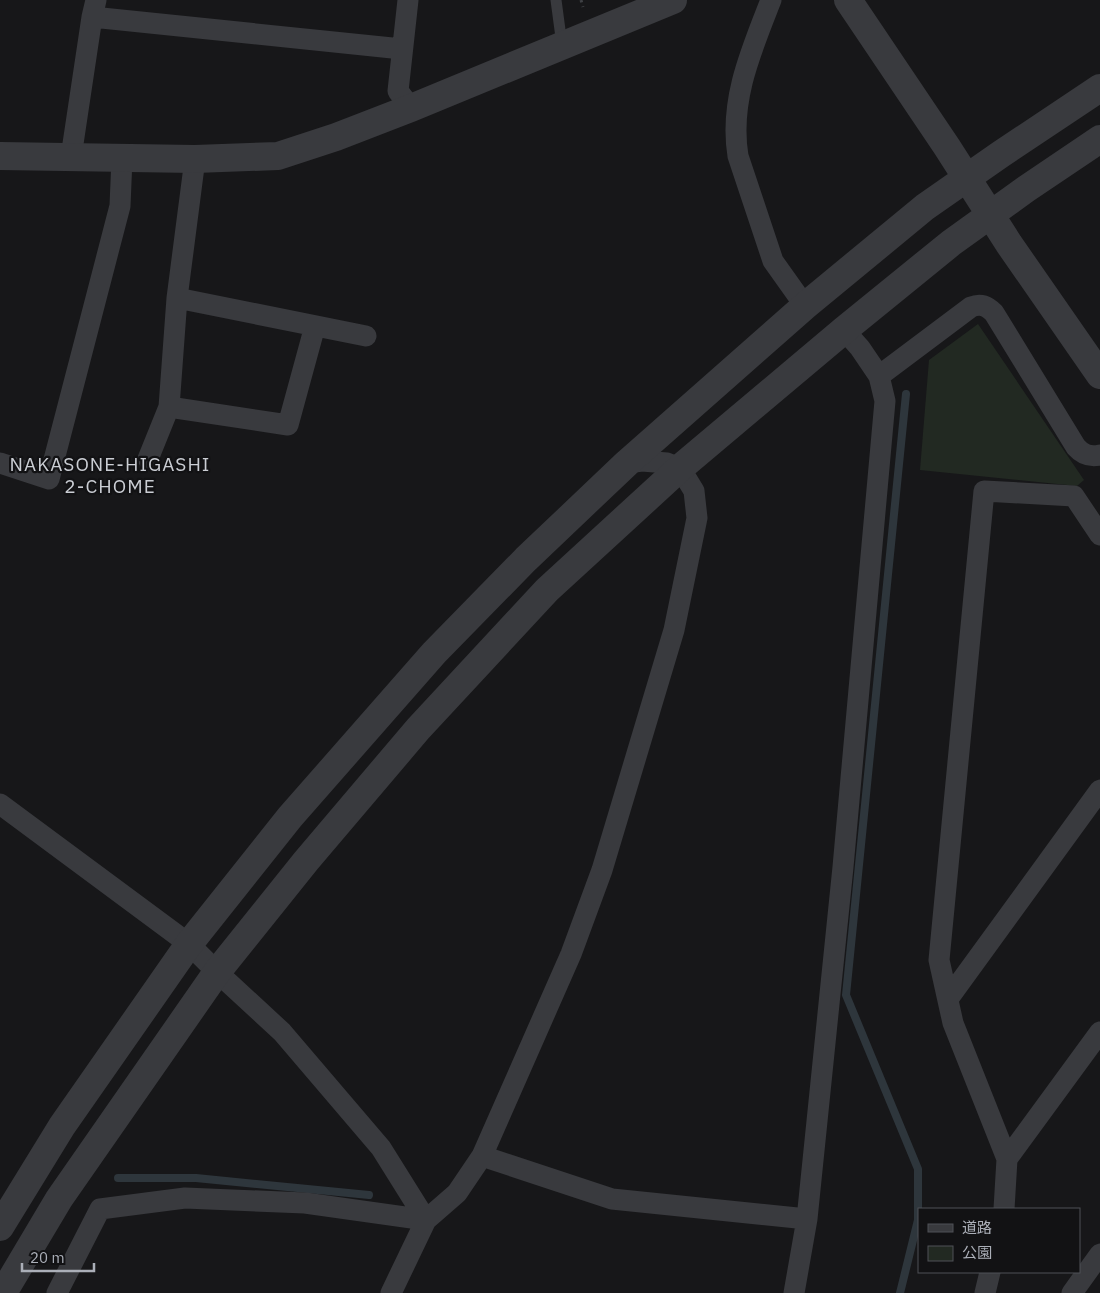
<svg xmlns="http://www.w3.org/2000/svg" width="1100" height="1293" viewBox="0 0 1100 1293" font-family="'IBM Plex Sans','Noto Sans JP',sans-serif">
<style>
.green{fill:#222922}
.lines{fill:none;stroke-linecap:round;stroke-linejoin:round}
.stream{stroke:#2e363c;stroke-width:8}
.path{stroke:#3f4145;stroke-width:3;stroke-dasharray:2.5 4;stroke-linecap:butt}
.service{stroke:#393a3e;stroke-width:11}
.minor{stroke:#393a3e;stroke-width:21}
.tertiary{stroke:#393a3e;stroke-width:28}
.labels{text-anchor:middle;dominant-baseline:central;stroke-width:4.5;stroke-linejoin:round;paint-order:stroke}
.neighbourhood-label{font-size:19px;letter-spacing:1px;fill:#cbced4;stroke:#121214}
</style>
<rect width="100%" height="100%" fill="#171719"/>
<path class="green" d="M978,324l106,156 -7,6 -157,-16 9,-110z"/>
<g class="lines">
<path class="stream" d="M118,1178h78l173,17
M900,1293l18,-73v-51l-72,-174 60,-601"/>
<path class="path" d="M581,0l2,7"/>
<path class="service" d="M556,0l6,45"/>
<path class="minor" d="M408,0l-10,91 13,17
M771,0c-20,51 -42,101 -33,156l35,105 32,45
M92,17l310,32
M71,157l21,-140 4,-17
M177,298l189,38
M879,376l92,-69c10,-4 16,-1 23,6l82,134c7,8 14,10 24,8
M169,407l119,18 27,-99
M148,459l21,-52 8,-109 18,-139
M0,463l49,16 71,-273 2,-48
M0,804l189,140 28,28 65,60 99,116 45,72
M948,999l152,-209
M482,1156l130,43 195,20
M1007,1159l93,-127
M1004,1209l3,-50 -54,-136 -14,-63 45,-469 90,5 26,39
M57,1293l43,-84 85,-11 120,5 121,17
M391,1293l35,-73 31,-27 25,-37 89,-202 31,-84 72,-240 23,-112 -3,-27 -14,-23 -13,-5 -25,-2 -15,2
M794,1293l13,-74 36,-352 42,-466 -6,-25 -19,-28 -16,-18
M985,1293l5,-21
M1072,1293l28,-39"/>
<path class="tertiary" d="M848,0l99,147 62,97 91,131
M0,156l195,3 83,-3 58,-19 75,-29 262,-108
M0,1227l62,-101 127,-182 101,-127 144,-164 92,-94 101,-96 178,-157 120,-99 76,-53 99,-66
M3,1293l56,-94 158,-227 89,-111 112,-132 129,-139 133,-122 164,-138 107,-87 75,-54 74,-50"/>
</g>
<g class="labels">
<g class="neighbourhood-label">
<text x="110" y="464">NAKASONE-HIGASHI<tspan x="110" dy="22">2-CHOME</tspan></text>
</g>
</g>
<rect x="918" y="1208" width="162" height="65" fill="#121214" stroke="#4f5156"/>
<rect x="928" y="1224" width="25" height="8" fill="#393a3e" stroke="#4f5156"/>
<text x="962" y="1233" font-size="15" fill="#abafb8">道路</text>
<rect x="928" y="1246" width="25" height="15" fill="#222922" stroke="#4f5156"/>
<text x="962" y="1258" font-size="15" fill="#abafb8">公園</text>
<path d="M22 1263v8h72v-8" fill="none" stroke="#abafb8" stroke-width="2.5"/>
<text x="30" y="1263" font-size="15" fill="#abafb8" stroke="#121214" stroke-width="4" paint-order="stroke">20 m</text>
</svg>
